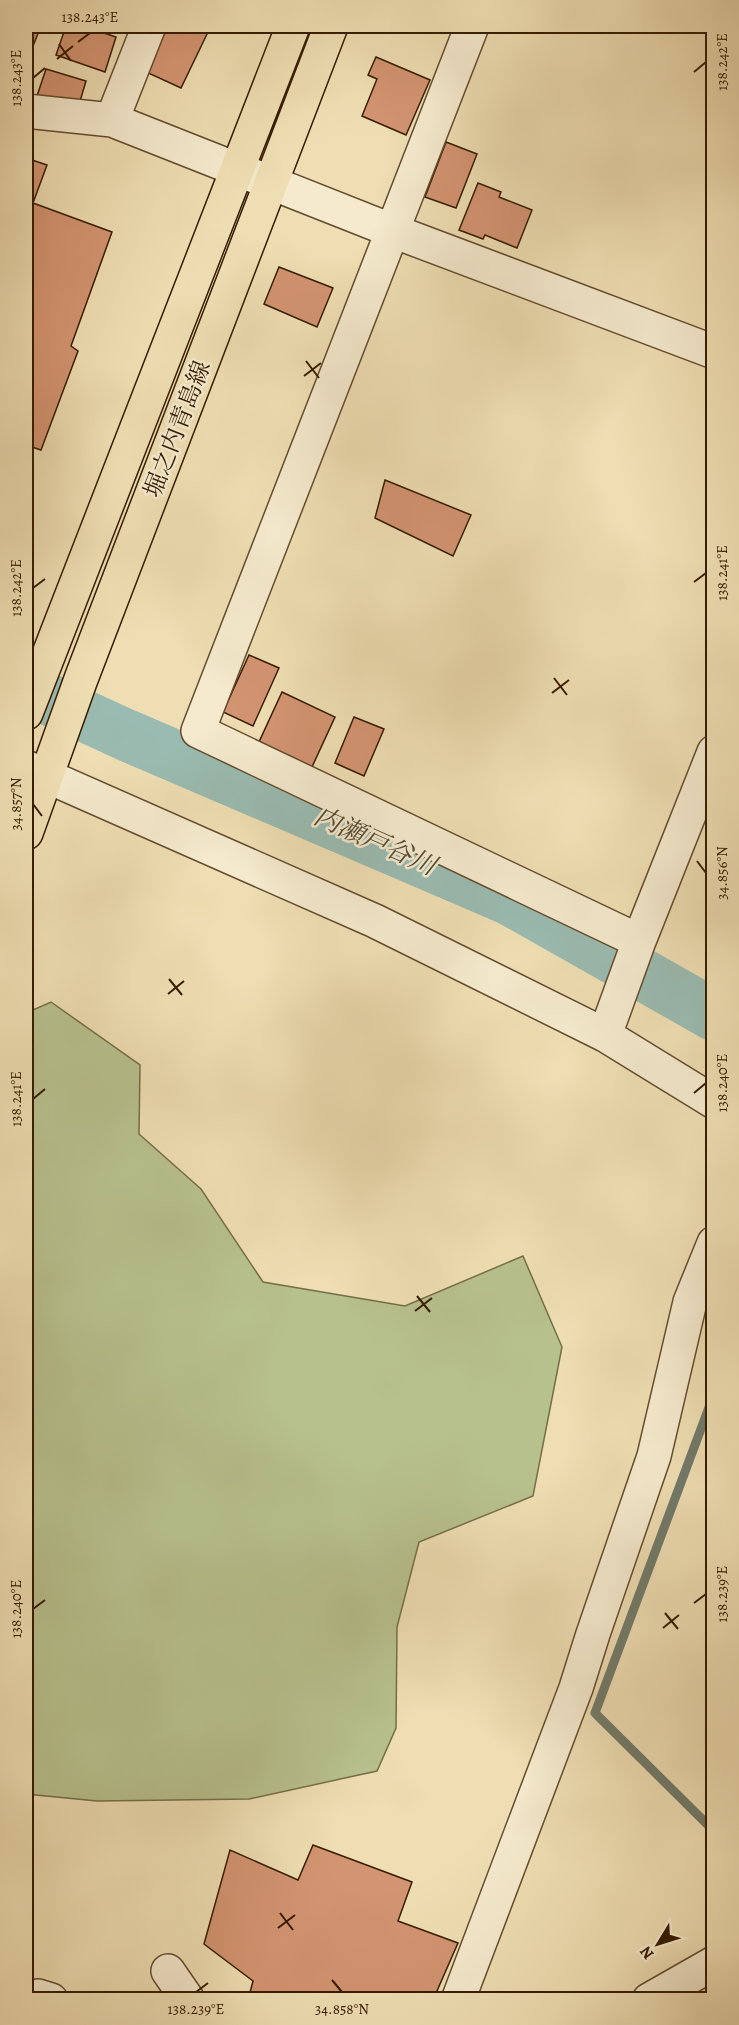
<svg xmlns="http://www.w3.org/2000/svg" width="739" height="2025" viewBox="0 0 739 2025" font-family="Alegreya,'Noto Serif JP',serif">
<style>
.green{fill:#b7c18e;stroke:#766e48;stroke-width:1.5}
.lines{fill:none;stroke-linecap:round;stroke-linejoin:round}
.stream{stroke:#727b6b;stroke-width:9}
.river{stroke:#9abbb1;stroke-width:52}
.building{fill:#d39471;stroke:#351c01;stroke-width:1.5}
.minor-casing{stroke:#644c2e;stroke-width:36}
.major-casing{stroke:#351c01;stroke-width:36}
.minor{stroke:#f5eace;stroke-width:33}
.major{stroke:#efdeb3;stroke-width:33}
.ticks{fill:none;stroke:#351c01;stroke-width:2}
.labels{text-anchor:middle;dominant-baseline:central;stroke-width:5;stroke-linejoin:round;paint-order:stroke}
.street-label{font-size:24px;fill:#351c01;stroke:#f5eace}
.water-label{font-size:26px;font-style:italic;fill:#534c36;stroke:#f5eace}
.neatline{fill:none;stroke:#351c01;stroke-width:2}
.ticks-label{font-size:15px;text-anchor:middle;fill:#351c01}
</style>
<rect width="100%" height="100%" fill="#efdeb3"/>
<filter id="stains"><feTurbulence type="fractalNoise" baseFrequency=".00333" numOctaves="4"/><feColorMatrix values="0 0 0 0 .2 0 0 0 0 .09 0 0 0 0 .02 0 0 0 .5 -.17"/></filter>
<radialGradient id="worn" r=".72"><stop offset=".6" stop-color="#630" stop-opacity="0"/><stop offset="1" stop-color="#630" stop-opacity=".3"/></radialGradient>
<path class="green" d="M51,1002l89,63 -1,69 62,55 62,93 142,24 118,-50 39,91 -29,149 -114,46 -22,85 -1,101 -19,43 -128,28 -152,2 -71,-7v-781z"/>
<g class="lines">
<path class="stream" d="M714,1394l-119,319 119,118"/>
<path class="river" d="M26,689l100,46 383,164 205,116"/>
</g>
<path class="building" d="M26,26h15l-8,20 -7,-3z
M66,26h17l33,11 -11,35 -49,-17z
M168,26h31l10,4 -28,58 -35,-16z
M376,57l54,23 -24,55 -44,-19 15,-37 -9,-4z
M26,68l7,3 -7,26z
M46,69l40,12 -8,27 -41,-12z
M446,142l31,12 -21,54 -31,-11z
M26,158l21,7 -14,38 79,29 -41,114 7,5 -37,99 -12,-4 -3,9z
M478,183l23,9 -2,5 33,13 -15,38 -32,-13 -2,4 -24,-9z
M279,267l54,21 -16,39 -53,-23z
M385,480l86,35 -18,41 -78,-38z
M249,655l30,13 -26,58 -30,-14z
M282,692l53,25 -23,50 -53,-25z
M354,717l30,12 -20,47 -29,-13z
M313,1845l99,37 -14,39 60,22 -25,57h-185l5,-19 -49,-37 26,-94 68,30z"/>
<g class="lines">
<defs>
<path id="minor" d="M472,26l-274,705 441,210
M26,111l86,9 281,111 321,121
M112,120l37,-94
M26,767l349,154 230,114 109,67
M605,1035l34,-94 75,-189
M168,1971l20,29
M26,1998l12,-2 13,4
M458,2000l118,-312 17,-54 61,-178 36,-154 24,-59
M649,2000l65,-37"/>
<path id="major" d="M26,713l267,-687
M26,833l55,-154 250,-653"/>
</defs>
<use href="#minor" class="minor-casing"/>
<use href="#major" class="major-casing"/>
<use href="#minor" class="minor"/>
<use href="#major" class="major"/>
</g>
<path class="ticks" d="M78,42l12,-9M59,44l12,17M57,59l16,-13M694,72l12,-10M33,78l12,-10M306,361l13,17M304,376l17,-13M694,582l12,-9M33,588l12,-9M554,678l13,17M552,693l17,-13M33,804l9,12M697,861l9,12M169,979l13,16M168,994l16,-13M694,1093l12,-10M33,1099l12,-10M417,1296l13,16M415,1311l17,-13M694,1603l12,-9M33,1609l12,-9M665,1613l13,16M663,1628l16,-13M280,1913l13,17M278,1928l17,-13M332,1980l10,12M196,1992l12,-9"/>
<g class="labels">
<g class="street-label">
<text transform="translate(177 429) rotate(-69)">堀之内青島線</text>
</g>
<g class="water-label">
<text transform="translate(375 841) rotate(24)">内瀬戸谷川</text>
</g>
</g>
<rect width="739" height="2025" fill="none" stroke="#efdeb3" stroke-width="66"/>
<g transform="translate(658 1944) rotate(232)" stroke="#f5eace" stroke-width="4.5" paint-order="stroke">
<path d="M0-4.5L10 22L0 15L-10 22Z" fill="#351c01"/>
<text y="-9" font-size="16" font-weight="bold" text-anchor="middle" fill="#351c01">N</text>
</g>
<rect x="33" y="33" width="673" height="1959" class="neatline"/>
<g class="ticks-label">
<text x="90" y="22">138.243°E</text>
<text transform="translate(722 62) rotate(-90)" y="5">138.242°E</text>
<text transform="translate(16 78) rotate(-90)" y="5">138.243°E</text>
<text transform="translate(722 573) rotate(-90)" y="5">138.241°E</text>
<text transform="translate(16 588) rotate(-90)" y="5">138.242°E</text>
<text transform="translate(16 804) rotate(-90)" y="5">34.857°N</text>
<text transform="translate(722 873) rotate(-90)" y="5">34.856°N</text>
<text transform="translate(722 1083) rotate(-90)" y="5">138.240°E</text>
<text transform="translate(16 1099) rotate(-90)" y="5">138.241°E</text>
<text transform="translate(722 1594) rotate(-90)" y="5">138.239°E</text>
<text transform="translate(16 1609) rotate(-90)" y="5">138.240°E</text>
<text x="196" y="2014">138.239°E</text>
<text x="342" y="2014">34.858°N</text>
</g>
<rect width="100%" height="100%" filter="url(#stains)"/>
<rect width="100%" height="100%" fill="url(#worn)"/>
</svg>
